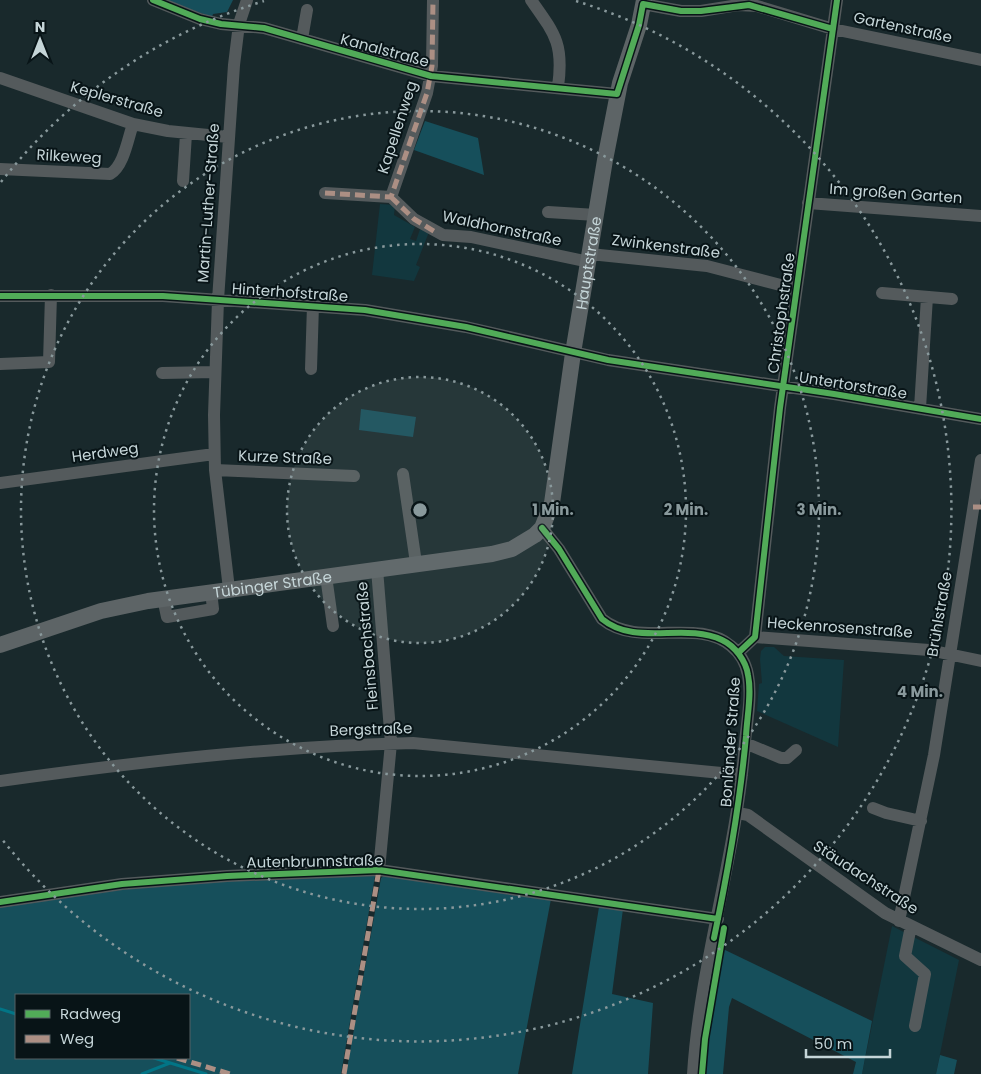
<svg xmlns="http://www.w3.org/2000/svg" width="981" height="1074" viewBox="0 0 981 1074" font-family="Poppins,sans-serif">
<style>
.built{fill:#12373e}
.green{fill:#164f5b;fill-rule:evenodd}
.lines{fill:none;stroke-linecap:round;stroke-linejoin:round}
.stream{stroke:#027586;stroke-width:3}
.minor{stroke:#545a5c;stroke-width:12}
.major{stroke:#5d6466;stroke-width:16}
.quiet{stroke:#ac8f84;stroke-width:5;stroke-dasharray:10 5;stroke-linecap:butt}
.cycleway-casing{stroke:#081417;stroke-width:9}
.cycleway{stroke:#51ab58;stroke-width:6}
.ring{fill:none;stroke:#89999c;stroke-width:2.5;stroke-dasharray:2.5 5}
.labels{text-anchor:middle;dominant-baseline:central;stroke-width:4;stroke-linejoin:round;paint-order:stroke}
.street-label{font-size:15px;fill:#c5d5d8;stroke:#081417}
.centre{fill:#89999c;stroke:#081417;stroke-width:2.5}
.ring-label{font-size:15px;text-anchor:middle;font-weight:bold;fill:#89999c;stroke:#081417;stroke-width:4;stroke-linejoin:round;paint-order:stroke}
</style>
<rect width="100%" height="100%" fill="#19292c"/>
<path class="built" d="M380,204l15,1 -1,10 21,12 -5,12 6,2 4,-12 9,3 -13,33 4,2 -6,14 -42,-6z
M765,647h9l10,9 60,4 -6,87 -81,-36 2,-27 3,-1 -2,-24 1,-8z
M892,926l67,34 -23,114h-74z"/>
<path class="green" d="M164,0h69l-6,12 -14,2 -1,3z
M425,121l53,17 6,37 -70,-25z
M361,409l55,8 -3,20 -54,-7z
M385,875l166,24 -33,175h-172l35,-196z
M375,876l-34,198h-341v-168l142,-19 139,-10zM16,995h173v63h-173z
M599,907l24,2 -11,85 41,9 -5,71h-76z
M723,949l149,72 -10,53h-9l3,-12 -124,-64 -3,9 -6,67h-19l3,-36z
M940,1055l17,5 -3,14h-18z"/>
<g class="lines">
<path class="stream" d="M0,1009l16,5
M154,1058l52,16
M142,1074l28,-11"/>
<path class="minor" d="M153,0l47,19 21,5 43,4 167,48 186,18
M531,0c24,34 33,44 27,87
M643,4l38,7h20l37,-6 19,1 76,23 148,31
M302,39l5,-29
M0,78l133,46 35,7 60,6
M0,169l110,5c14,-8 18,-36 23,-50
M183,181l3,-47
M325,193l66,4 36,-104 5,-27 1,-66
M391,197l23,22 29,16 28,2 118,25
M808,203l173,13
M548,212l48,3
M590,254l117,12 89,23
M882,293l70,6
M0,296h163l202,14 101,17 142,33 226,34 147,25
M0,364l49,-2 2,-67
M311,369l2,-64
M162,373l53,-1
M920,408l7,-111
M215,470l139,6
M403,474l13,89
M0,483l214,-29
M542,528l17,21 43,70c37,30 95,-2 129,27 9,7 15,18 17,29 4,21 -1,46 -3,67 -8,112 -45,220 -52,332
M377,569l14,174 -12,127
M326,576l7,50
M229,589l-14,-119 -1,-55 4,-115 16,-235 5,-41 8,-24
M163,598l4,19 46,-8 -2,-18
M755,637l174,13 52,11
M738,653l17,-16 25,-229 57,-408
M745,743l36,15h6l9,-8
M0,781c137,-19 275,-35 413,-38l329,32
M873,808l13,5 35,8
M738,813l10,2 137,98 96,47
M0,902l122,-18 105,-8 152,-6 339,49
M899,921l35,-166 47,-295
M911,926l-6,30 20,18 -10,52"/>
<path class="major" id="s1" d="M0,645l101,-34 47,-10 344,-47 20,-5 23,-14 7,-7 10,-25 21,-150 32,-193 15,-77 19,-58 5,-25"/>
<path class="quiet" d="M325,193l66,4 36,-104 5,-27 1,-66
M391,197l23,22 23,14
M973,507h8
M177,1058l53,16
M344,1074l35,-204"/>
<defs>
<path id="cycleway" d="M153,0l47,19 21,5 43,4 167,48 186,18 22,-69 4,-21 38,7h20l48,-6 84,24
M0,296h163l202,14 101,17 142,33 226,34 147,25
M542,528l17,21 43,70c34,28 82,3 120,21 13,6 24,21 26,35 4,19 -1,41 -2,61 -6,68 -18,135 -32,202
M738,653l17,-16 25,-229 57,-408
M0,902l122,-18 105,-8 152,-6 339,49
M702,1074l3,-35 19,-111"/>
</defs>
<use href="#cycleway" class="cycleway-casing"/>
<use href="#cycleway" class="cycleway"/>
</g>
<circle cx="420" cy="510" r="133" fill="#89999c" fill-opacity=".12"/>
<g class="ring">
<circle cx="420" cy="510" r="133"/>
<circle cx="420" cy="510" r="266"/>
<circle cx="420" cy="510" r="399"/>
<path d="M1 182A532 532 0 0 1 264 1M576 1A532 532 0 1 1 1 838"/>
</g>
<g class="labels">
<g class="street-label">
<text transform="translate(903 27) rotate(12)">Gartenstraße</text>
<text transform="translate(385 50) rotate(15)">Kanalstraße</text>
<text transform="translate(117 99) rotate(16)">Keplerstraße</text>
<text transform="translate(397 127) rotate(-72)">Kapellenweg</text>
<text transform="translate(69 156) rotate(3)">Rilkeweg</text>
<text transform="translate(896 193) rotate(4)">Im großen Garten</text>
<text transform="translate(208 203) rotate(-86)">Martin-Luther-Straße</text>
<text transform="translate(502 228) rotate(12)">Waldhornstraße</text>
<text transform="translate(666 246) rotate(7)">Zwinkenstraße</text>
<text stroke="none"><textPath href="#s1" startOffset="829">Hauptstraße</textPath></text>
<text transform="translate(290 292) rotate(4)">Hinterhofstraße</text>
<text transform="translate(781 313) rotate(-82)">Christophstraße</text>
<text transform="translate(853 385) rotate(9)">Untertorstraße</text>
<text transform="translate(105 452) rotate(-8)">Herdweg</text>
<text transform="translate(285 457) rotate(2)">Kurze Straße</text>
<text stroke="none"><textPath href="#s1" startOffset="280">Tübinger Straße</textPath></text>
<text transform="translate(939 614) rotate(-80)">Brühlstraße</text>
<text transform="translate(840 627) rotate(4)">Heckenrosenstraße</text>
<text transform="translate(367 646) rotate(-95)">Fleinsbachstraße</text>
<text transform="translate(371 729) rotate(-2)">Bergstraße</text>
<text transform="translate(730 742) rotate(-86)">Bonländer Straße</text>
<text transform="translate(315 861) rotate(-1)">Autenbrunnstraße</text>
<text transform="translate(866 877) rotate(33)">Stäudachstraße</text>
</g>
</g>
<circle cx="420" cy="510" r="8" class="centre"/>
<g class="ring-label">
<text x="553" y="515">1 Min.</text>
<text x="686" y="515">2 Min.</text>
<text x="819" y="515">3 Min.</text>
<text x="920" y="697">4 Min.</text>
</g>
<rect x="15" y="994" width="175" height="65" fill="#081417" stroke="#546164"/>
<rect x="25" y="1010" width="25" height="8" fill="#51ab58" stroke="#546164"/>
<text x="60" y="1019" font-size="15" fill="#c5d5d8">Radweg</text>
<rect x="25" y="1035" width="25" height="8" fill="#ac8f84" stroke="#546164"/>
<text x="60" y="1044" font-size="15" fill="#c5d5d8">Weg</text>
<g transform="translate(40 40)" stroke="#081417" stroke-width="4" paint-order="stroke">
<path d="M0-4L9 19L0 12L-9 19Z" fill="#c5d5d8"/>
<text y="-8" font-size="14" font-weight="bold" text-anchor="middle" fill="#c5d5d8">N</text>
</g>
<path d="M806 1049v8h84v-8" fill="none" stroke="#c5d5d8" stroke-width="2.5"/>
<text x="814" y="1049" font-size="15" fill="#c5d5d8" stroke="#081417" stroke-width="4" paint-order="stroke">50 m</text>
</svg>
